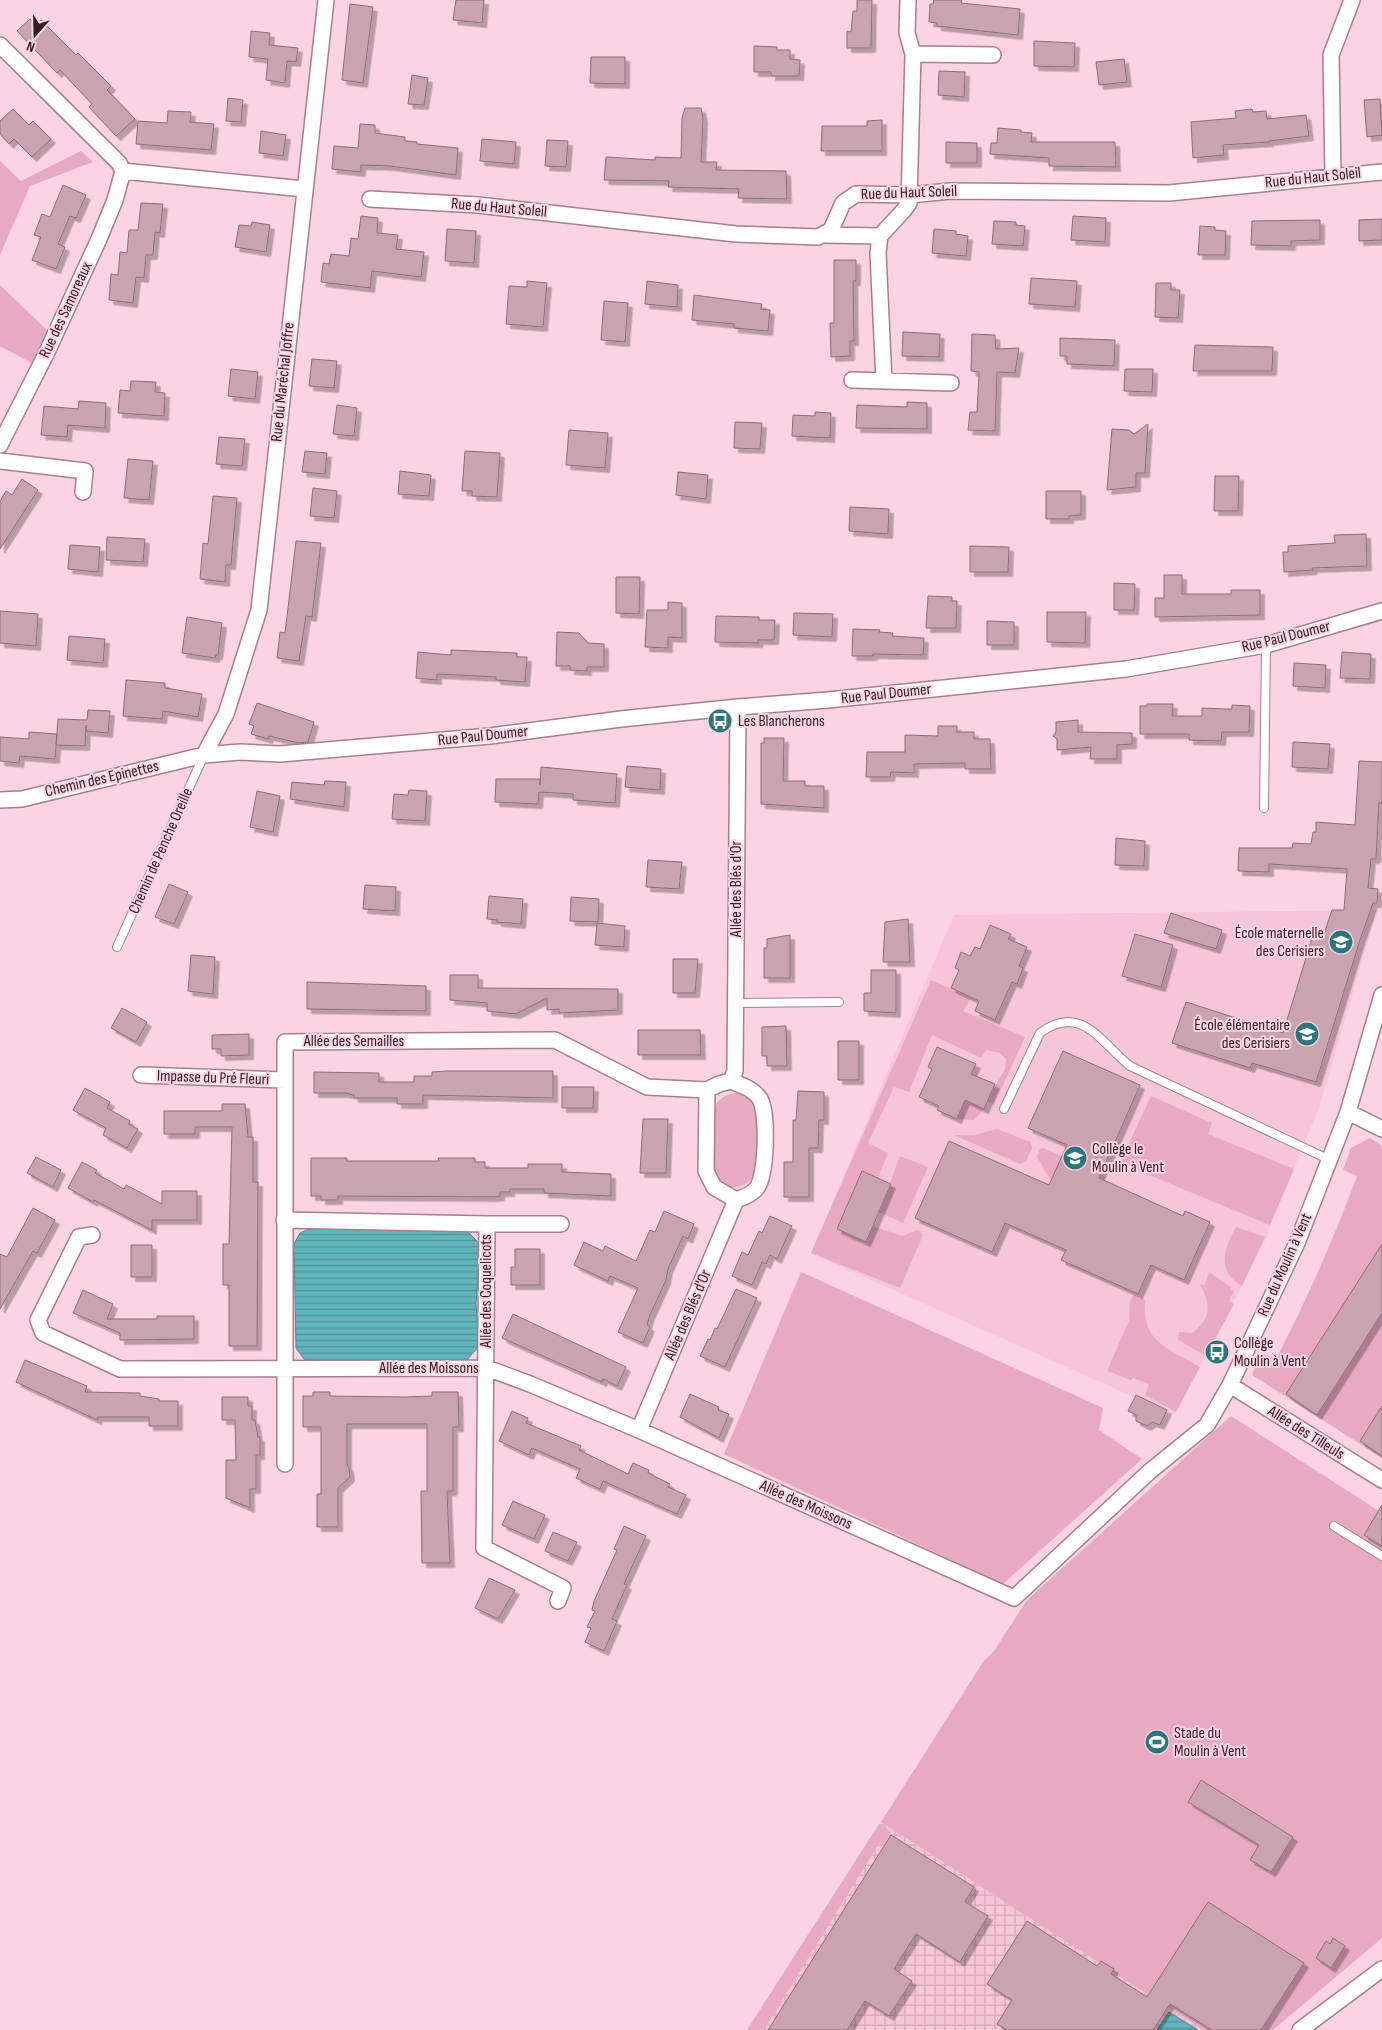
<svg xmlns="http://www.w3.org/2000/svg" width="1382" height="2030" viewBox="0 0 1382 2030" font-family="'Sofia Sans Condensed',sans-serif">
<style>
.built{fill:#f6c5d7}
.industrial{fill:url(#industrial-grid)}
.green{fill:#e7aac1}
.water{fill:url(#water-rules);stroke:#528890}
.building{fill:#caa3b1;stroke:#906b79;filter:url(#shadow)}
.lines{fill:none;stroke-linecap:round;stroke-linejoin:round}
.lane-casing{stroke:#a57f8d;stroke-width:10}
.street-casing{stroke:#a57f8d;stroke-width:18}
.lane{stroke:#fff;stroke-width:8}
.street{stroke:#fff;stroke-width:15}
.labels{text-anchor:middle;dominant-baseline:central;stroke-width:4;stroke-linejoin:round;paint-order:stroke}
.street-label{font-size:16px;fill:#2f2026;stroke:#fcd3e2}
.poi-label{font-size:16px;fill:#2f2026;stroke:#fcd3e2;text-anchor:start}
</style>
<defs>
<pattern id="industrial-grid" width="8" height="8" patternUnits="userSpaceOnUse" patternTransform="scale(1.25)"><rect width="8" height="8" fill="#f6c5d7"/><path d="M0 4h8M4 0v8" fill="none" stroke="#d3a9b8"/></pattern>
<pattern id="water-rules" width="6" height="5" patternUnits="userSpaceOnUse" patternTransform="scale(1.25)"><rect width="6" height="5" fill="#61b5bd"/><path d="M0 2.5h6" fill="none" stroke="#509399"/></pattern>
<filter id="shadow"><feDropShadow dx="4.5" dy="4.5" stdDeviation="0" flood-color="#0004"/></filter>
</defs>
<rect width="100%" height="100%" fill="#fcd3e2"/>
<path class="built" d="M1377,910l-58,198 -49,117 -1,8 -95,182 -363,-162 143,-338z"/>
<path class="industrial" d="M881,1822l322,208h-456z"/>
<path class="green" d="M81,151l12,11 -63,24 -30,69v-94l21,20z
M0,285l52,50 -17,30 -35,-19z
M931,980l40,18 -8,13 62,26 -31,68 -7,-4 18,-32 1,-10 -6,-6 -14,-3 -5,8 -49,-23 -23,57 -15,-5 -26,56 20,10 -10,25 -16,-6 -25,57 29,12 7,-15 29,10 16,-6 5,5 -23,53 -89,-35z
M735,1093c6,1 13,2 18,8 9,11 4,54 4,70 -8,17 -33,25 -42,4 -5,-10 -4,-62 1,-70 4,-8 11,-10 19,-12z
M1151,1096l61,27 -4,11 86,35 -24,56 -150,-62z
M965,1100l19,9 -10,11 -17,-1z
M997,1129l33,13 2,6 -6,13 -6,3 -66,-29h21z
M1370,1138l12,8v312l-130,-83 9,-22 15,6c31,-60 58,-120 81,-183l-14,-6 8,-22z
M1043,1148l57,24 5,6 -10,20 -44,-17 -14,-24 3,-8z
M900,1156l28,11 -25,56 -24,-11z
M1236,1227l29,10 -23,49c-26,-15 -18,-38 -6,-59z
M801,1272l302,136 -4,22 43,29 -139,125 -279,-130z
M1209,1272l22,15 -1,3 4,1 -5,10 5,3 -28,52 -28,-16 1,-8 14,1c19,-17 18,-27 7,-49l5,1z
M1134,1294l11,6c-3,44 23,47 55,67l-24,45 -31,-17 4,-11 -16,-6 -2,2 -24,-9 22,-50 1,-19z
M1231,1416l151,97v425l-109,92h-70l-322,-208 102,-160 11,-11 33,-51z
M879,1824l12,8 -8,14 -4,-3 -115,187h-17z"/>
<path class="water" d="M312,1228l153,1 14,14 1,12 -4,48 3,43 -13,15 -159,2 -11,-15 -2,-104 6,-11z
M1169,2012l29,18h-41z"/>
<path class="building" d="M456,0h28l-2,23 -29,-3z
M857,0h15l-1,48h-24v-17l4,1 2,-21h4z
M934,0h28l-1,3 59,6 -2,26 -81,-9v-3l-8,-1 1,-18h3z
M350,4l23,3 -10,76 -21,-3z
M30,19l5,6 6,-5 35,35 2,-2 33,33 -4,4 28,29 -19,17 -27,-29 3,-3 -32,-34 -3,3 -40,-42z
M251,31l19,2 -1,12 29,3 -2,14 -9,-1 -2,22 -19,-3 2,-21 -19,-2z
M1034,41l41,2 -1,24 -40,-1z
M754,46l23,1v3h13v9l10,1 -1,16h-28v-4h-17z
M591,57h34v27l-35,-1z
M1124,59l3,23 -28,3 -3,-23z
M939,71l26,1 -1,25 -26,-2z
M412,75l16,3 -4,27 -16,-1z
M228,98l15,2 -2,22 -15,-1z
M1380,99l2,36 -15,2 -3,-37z
M685,108h16l2,10 -2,44h16l-1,8 70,1 1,28 -49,-1 1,-9 -71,-2 1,-6 -65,-1 2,-23 49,3v-3l26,1 1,-40z
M13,109l16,16 4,-4 18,18 -19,18 -18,-18 -5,5 -9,-10v-13z
M1252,109l1,3 13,-1 1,8 39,-4 3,21 -40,5v1l-46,3 1,10 -31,3 -2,-36 45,-4 -1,-7z
M168,111l23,1 -1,10 24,2 -3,26 -75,-6 2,-23 29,2z
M882,120v31h-61l1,-25h45v-5z
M360,124l15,1v8l30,4v4l12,1v2l41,4 -2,27 -66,-9 -29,-1v7l-29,-3 2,-23 24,2z
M998,128l23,2v2l11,1 -1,9h84l1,25 -67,-1v-8l-59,-4 1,-11h6z
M261,131l25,4 -3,21 -24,-3z
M482,139l34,3 -2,22 -34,-3z
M547,140l21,1 -2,26 -21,-1z
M946,142l31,1v20h-31z
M63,185l23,10 -10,23 -6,-2 -12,28 7,3 -9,22 -24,-9 9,-23 -7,-2 8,-21 8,3z
M141,203l22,1 -3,29 -5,-1 -2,23h-7l-2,23 -8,-1 -3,26 -24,-3 2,-26 7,1 2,-23 7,1 2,-23h9z
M361,216l17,2 -1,15 21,2 -2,14 28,3 -3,25 -49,-6 -2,17 -49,-6 2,-19 6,1 2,-10 18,2 2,-18 7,1z
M1073,216l33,2 -1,24 -34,-2z
M1382,219v21l-23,1v-21z
M1320,220v20l-29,1v5l-40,-1 1,-24z
M994,221l22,1v3l9,1 -2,20 -31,-2z
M252,222l18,3 -4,27 -31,-5 4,-22 12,1z
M1200,226l15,1v3l11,1 -1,24h-27z
M447,229l29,2 -2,32 -29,-2z
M934,229l22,2v3l12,2 -2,20 -34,-3z
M834,260h22v21h-3l1,60h-4v15l-19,1 -1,-34h4z
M1031,278l46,3 -2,26 -46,-3z
M527,281l20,2 -4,44 -37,-3 3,-38 18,1z
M647,281l31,4 -1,22 -32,-3z
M1156,283h15v7h9l-2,28 -23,-1z
M694,295l68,9 -1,5 9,1 -2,21 -34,-3v-4l-42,-4z
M604,301l24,2 -3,39 -24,-2z
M903,332l37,2 -1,23 -37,-1z
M972,334l23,1 1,14 23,-1 -4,25 -18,-1 -2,59 -27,-1 2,-18h7l2,-40 -8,-1z
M1060,338l55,2 -1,26 -47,-2v-8h-7z
M1195,345l78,2 -1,24h-79z
M312,359l25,2 -3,27 -25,-2z
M231,369l27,3 -3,27 -27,-3z
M1125,369h28l-1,23 -28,-1z
M131,381l25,1 -1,10 10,1 -1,23 -46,-3 2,-23 10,1z
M79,401l27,2 -1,25 -37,-3 -1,12 -26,-2 3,-29 34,3z
M907,402l20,1v26l-71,-1 1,-23 50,2z
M337,405l20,3 -3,28 -21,-2z
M815,412l16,1 -1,25 -38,-2 1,-21 22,1z
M735,422l27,1 -2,26 -26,-1z
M1148,424l-3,49h-9v14l-29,3 5,-61 17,1 5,4z
M569,430l39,3 -3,35 -39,-3z
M219,437l26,2 -3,27 -26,-2z
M305,451l22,2 -2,21 -23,-2z
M465,451l35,2 -3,44 -25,-1v-5h-10z
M128,459l25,2 -4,39 -25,-2z
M400,471l31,4 -2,21 -31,-2z
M678,472l30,3 -2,24 -30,-4z
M1215,476h24l-1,35h-24z
M22,479l16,11 -38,59v-48l6,-10 6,4z
M313,488l24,3 -3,27 -24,-2z
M1046,491h35v24l-12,1v3h-23z
M213,496l24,2 -6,67h-5l-1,17 -25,-3 3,-36 5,1z
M850,507l39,2 -1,25 -39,-3z
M1366,534l1,32 -55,2 1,2 -29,2 -1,-20h5v-6l47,-3 -1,-8z
M107,537l38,2 -2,23 -37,-2z
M296,541l25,2 -9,74 -6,-1 -7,45 -22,-3 3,-26 5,1z
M70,545l30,2 -2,25 -30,-3z
M970,546l39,1 -1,25h-38z
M1164,575h18v19h49v-4h29v25l-105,2v-19h9z
M616,577h24l-1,37 -23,-1z
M1114,583l21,1 -1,26h-20z
M928,596l24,1v4h5l-1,27h-30z
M668,602l14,1v35l-14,-1v11l-23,-1 2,-37h21z
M0,611l38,3 -2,32 -36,-3z
M1047,612h39l-1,31 -38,-1z
M794,613l39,1 -1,23 -39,-2z
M716,616l43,1v3h16l-1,20h-16v3l-43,-1z
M187,617l35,6 -4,32h-2l-1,3 -33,-5z
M987,621l27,1v23h-27z
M853,629l27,1 -1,2 14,1 -1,3 32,2 -1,17 -50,-1v2h-21z
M557,632l22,1 9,10 16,1v23h-17v4l-17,-1v-4h-14z
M69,636l36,3 -2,24 -36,-3z
M451,650l66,3v4h10l-2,25 -29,-2v-3l-59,-3v6l-21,-2 2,-26 33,3z
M1342,652l29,2 -1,25 -30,-1z
M1294,663l32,2 -1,23 -32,-2z
M126,680l39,3v5l37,6 -4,23 -35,-6 -1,8 -39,-3z
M257,703l57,19 -6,20 -9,1 -30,-7 -1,3 -17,-5 3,-8 -5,-2z
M1147,704h26l-1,12h30v-8l22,1h8v-4l18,1 -1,26h-27l-1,9 -32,-1v-6h-49v-28h7z
M88,710l22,1 -2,22 -22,-2v-6l-1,21 -29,-1 2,-26 29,1z
M1078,720v12l54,1v11l-15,1v14h-27l1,-12 -34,3v-11l-4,-3 3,-4v-10z
M938,726h19v6h17v7h16l1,30h-26v-6l-51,1v9l-23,-1 -1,5h-24l1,-25h38v-17l33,1z
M29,732l28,2 -2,25 -35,-3 -1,7 -19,-2v-24l29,2z
M764,738h20l-1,43h22v5h19v22l-63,-4v-61h3z
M1293,742l37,2 -2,25 -36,-2z
M1359,761l23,1v41h-3l-3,56h-5l-3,29 10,1 -1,14h-4l-13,37 -44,142 -64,-19 -2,5 -78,-25 14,-41 97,31 30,-98 10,2 9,-27h12l3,-41 -78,-5v8l-31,-1 1,-23h53l1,-5 18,1 2,-12h3v-10l39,3z
M627,766l34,3 -1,21 -35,-3z
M541,767l76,7 -2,29 -42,-3v-6l-34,-2 -1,12 -43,-2 1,-23h44v6z
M325,781l21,1 -2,25 -54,-8 2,-17 32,3z
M409,790l18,1 -2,30 -33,-2 2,-25 14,1z
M257,791l23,5 -7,36 -23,-5z
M1116,838l29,3 -1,25 -29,-1z
M648,860l34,2 -3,27 -33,-2z
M169,884l19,8 -14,32 -19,-7z
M365,885l31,2 -1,24 -32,-2z
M489,896l34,3 -2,25 -24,-2v-2l-10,-1z
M571,897l28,2 -1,23 -28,-1z
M1171,913l51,17 -6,19 -52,-16z
M908,919l2,43h-27l2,-40z
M597,923l28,3 -1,21 -29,-2z
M990,925l21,9 -3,5 19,8 -8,19 4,2 -6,16 -5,-2 -17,38 -20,-9 4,-10 -28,-13 8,-18 -4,-2 6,-16 9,4 5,-9 5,2z
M1135,934l38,11 -12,42 -39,-11z
M790,935v43h-26v-30h3v-9z
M191,955l24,2 -2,37 -25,-3z
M673,959h25l-3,34h-22z
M871,970h25v43l-32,-2v-18h7z
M450,975h28v13l140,1v21l-59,3v-4l-12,1v-12l-31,16 -29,-3v-8l-37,-3z
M307,982l119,4v25l-119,-2z
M122,1008l25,14 -11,20 -25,-14z
M786,1026l1,40h-20v-10h-5v-29z
M638,1030h62l1,25h-63z
M249,1034v21l-28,1v-7h-9v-14z
M838,1041h21v39h-21z
M937,1047l39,17 -5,10 24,10 -11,25 -19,-9 -8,19 -20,-9 2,-4 -20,-9 13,-28 -4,-2z
M1063,1051l77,34 -41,93 84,38 2,-5 25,11 -26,58 -33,-15 -13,29 -77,-34 5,-10 -61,-27 -13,29 -77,-34 34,-77 100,44 18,-40 -39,-17z
M447,1071h106v27l-130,-3v9h-26v-6h-43v-3l-9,-2h-31v-21l65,1v9h35v-6h18v-4z
M562,1087h32l-1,21h-31z
M85,1088l25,14 -3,6 23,13 -2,3 10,5 -11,19 -24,-13 3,-7 -33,-18z
M798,1091l26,1v28h-5l-1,28h-9v49h-25v-35h9v-42h3z
M222,1104h23l3,33h5v45h5l-1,164h-28v-61h-6v-41h6l3,-117h-37v7h-31v-23h58z
M643,1119h25l-2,54h-26z
M36,1157l25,13 -8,17 -26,-14z
M311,1158h36v3h92l-1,-3h37v4h10v6h43v-4h34v8l49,2v22l-67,-3v-4h-34v3h-10v4l-6,1 -156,-1v4h-17v-4h-10z
M82,1162l15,8 -2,3 29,16 2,-4 36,19v-13h35v29h-45v10l-58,-30 -1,2 -25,-14z
M862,1171l29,13 -25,58 -29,-13z
M33,1208l22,12 -18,33 -4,-2 -33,58v-55l7,3z
M664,1211l30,13 -6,15 -5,-3 -15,33 -2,11 -16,35 -3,10 3,2 -7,16 -25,-11 20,-44 -28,-12 -2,5 -34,-16 10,-23 19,9 2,-5 31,15 14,-31 5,2z
M770,1216l22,10 -15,33 -7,-4 -4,9 -4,-2 -10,23 -20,-9 10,-24 6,3 11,-24 3,2z
M1382,1244v69l-65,102 -31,-21z
M131,1245h21v32h-21z
M515,1249h25v36h-29v-18h4z
M736,1289l21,9 -32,69 -25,-11 8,-17 2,1 5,-12 2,1z
M83,1290l30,14 -6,15h50v-3h37v23l-74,1v-7l-47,-20z
M513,1314l113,53 -9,19 -14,-7 -1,3 -100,-44z
M25,1360l62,26 -2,6 55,1v3l19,3v2h19v25h-29v-9h-51l-1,3 -81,-38z
M313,1392h17v4l74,1 28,-1v-4h26l1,35h-6v64h-6l3,72h-28l-1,-72h6v-67h-80v41l2,3 1,9 -12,11v39h-21v-33h4v-67h-18v-31h10z
M690,1394l29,13 -1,3 11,4 -10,24 -39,-21z
M1136,1395l31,15 -7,15 -8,-3 -5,4 -11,-5v-6l-8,-4z
M222,1397h26v9h4v14h3l3,17h2v18h-4v34h-6v19l-24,-10v-38h10l-1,-40h-13z
M1382,1406v50l-22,-15z
M512,1411l16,7 -2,5 55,23 -2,4 49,24 5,-11 16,7 -1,3 22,11 -2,3 18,8 -9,19 -74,-33 -3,8 -24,-11 4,-9 -48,-21 -3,7 -30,-14z
M513,1501l32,14 -11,24 -32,-14z
M1382,1505v41l-18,-11z
M624,1526l22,10 -22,48 3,1 -15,34 5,2 -13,30 -19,-9 6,-14 -4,-1 8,-16 -3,-1 2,-9 23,-51 -3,-1z
M553,1532l24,10 -9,19 -23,-10z
M489,1578l26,12 -17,29 -23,-11z
M1201,1780l92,57 -22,35 -21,-12 9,-15 -71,-43z
M891,1835l83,52 -9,15 23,14 -28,46 -44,-28 -22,35 18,12 -23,35 -24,-15 -18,29h-79z
M1208,1902l96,61 -43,67h-49l-42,-26 -17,26h-146l-10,-6 15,-24 -25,-16 40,-63 70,45 4,-5 13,8 -3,5 36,23z
M1333,1938l12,8 -14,22 -15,-10 10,-17 4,3z"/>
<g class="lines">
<defs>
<path id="lane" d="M1264,808l2,-163
M117,947l87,-192
M735,1003l104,-1
M1004,1109l36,-76c41,-31 61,10 90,33l198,93
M1334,1526l48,30"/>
<path id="street" d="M0,45l119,118 4,8 -8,29 -16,39 -52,113 -47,93
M913,54l80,1
M123,171l181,18
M1333,176l-2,-121 21,-55
M370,199l108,6 258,29 82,3 13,-7 12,-27 13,-9 54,1 40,-4 219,2 213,-21
M825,235l55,1 24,-26 5,-7 4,-149 -6,-21 1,-33
M880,236l-2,17 6,128
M852,380l99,3
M0,461l85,10 -2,21
M204,755l22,-41 33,-104 67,-610
M0,800l22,-1 182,-44 36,-3 40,2 210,-18 131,-17 117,-12 90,-7 298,-31 140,-24 116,-34
M141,1075l144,5
M707,1090l-1,81 8,16 22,13
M1348,1112l34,17
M284,1220l203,4 -3,324 79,40 -5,13
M487,1224h74
M92,1235l-13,2 -41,83 5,13 77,36 367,-1 43,16 109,46 375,168 135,-126 58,-47 23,-40 67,-142 51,-131 34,-117
M1230,1385l152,95
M639,1430l97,-230c6,-2 16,-6 20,-11 11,-12 12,-76 4,-90 -6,-10 -19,-14 -29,-18
M285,1464v-422l270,-2 92,47 60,3 12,-6 12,-3 4,-10 3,-364
M1300,2030l82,-61"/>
</defs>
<use href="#lane" class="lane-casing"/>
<use href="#street" class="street-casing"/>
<use href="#lane" class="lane"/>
<use href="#street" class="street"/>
</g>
<defs>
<symbol id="bus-disc" viewBox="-11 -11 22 22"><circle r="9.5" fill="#2c757b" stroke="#fcd3e2"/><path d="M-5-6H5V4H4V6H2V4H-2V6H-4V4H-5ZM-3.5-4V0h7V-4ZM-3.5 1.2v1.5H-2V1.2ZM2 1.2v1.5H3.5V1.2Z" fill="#fff"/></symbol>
<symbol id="school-disc" viewBox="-11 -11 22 22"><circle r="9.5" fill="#2c757b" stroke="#fcd3e2"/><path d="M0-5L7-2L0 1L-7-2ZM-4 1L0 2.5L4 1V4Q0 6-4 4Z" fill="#fff"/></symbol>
<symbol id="stadium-disc" viewBox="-11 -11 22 22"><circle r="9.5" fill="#2c757b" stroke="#fcd3e2"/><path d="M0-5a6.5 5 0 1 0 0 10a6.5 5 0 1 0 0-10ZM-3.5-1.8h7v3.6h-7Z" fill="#fff"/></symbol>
</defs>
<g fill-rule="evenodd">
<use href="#bus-disc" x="706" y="707" width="28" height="28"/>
<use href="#school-disc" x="1327" y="928" width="28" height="28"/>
<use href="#school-disc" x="1293" y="1020" width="28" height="28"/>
<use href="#school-disc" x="1061" y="1144" width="28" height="28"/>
<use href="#bus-disc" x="1203" y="1338" width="28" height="28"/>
<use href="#stadium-disc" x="1143" y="1728" width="28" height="28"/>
</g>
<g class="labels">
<g class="street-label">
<text transform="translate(1313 178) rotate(-6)">Rue du Haut Soleil</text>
<text transform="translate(909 193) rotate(-2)">Rue du Haut Soleil</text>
<text transform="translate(499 208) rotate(5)">Rue du Haut Soleil</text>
<text transform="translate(66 310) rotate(-65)">Rue des Samoreaux</text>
<text transform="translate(283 382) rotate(-84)">Rue du Maréchal Joffre</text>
<text transform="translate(1286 637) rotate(-14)">Rue Paul Doumer</text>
<text transform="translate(886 694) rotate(-6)">Rue Paul Doumer</text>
<text transform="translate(483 736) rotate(-6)">Rue Paul Doumer</text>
<text transform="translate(102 779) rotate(-13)">Chemin des Epinettes</text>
<text transform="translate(161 851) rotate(-66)">Chemin de Penche Oreille</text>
<text transform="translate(736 889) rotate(-90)">Allée des Blés d'Or</text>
<text x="354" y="1041">Allée des Semailles</text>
<text transform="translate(213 1078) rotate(2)">Impasse du Pré Fleuri</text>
<text transform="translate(1285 1265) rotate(-66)">Rue du Moulin à Vent</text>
<text transform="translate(486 1291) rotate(-90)">Allée des Coquelicots</text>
<text transform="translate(688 1315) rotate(-67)">Allée des Blés d'Or</text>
<text x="429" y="1368">Allée des Moissons</text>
<text transform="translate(1306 1433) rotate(32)">Allée des Tilleuls</text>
<text transform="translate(806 1505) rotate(24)">Allée des Moissons</text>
</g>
<g class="poi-label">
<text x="738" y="721">Les Blancherons</text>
<text x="1324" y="933" text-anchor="end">École maternelle<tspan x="1324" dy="18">des Cerisiers</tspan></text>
<text x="1290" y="1025" text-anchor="end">École élémentaire<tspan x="1290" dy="18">des Cerisiers</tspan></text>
<text x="1092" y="1149">Collège le<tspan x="1092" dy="18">Moulin à Vent</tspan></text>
<text x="1234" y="1343">Collège<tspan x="1234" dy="18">Moulin à Vent</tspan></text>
<text x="1174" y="1733">Stade du<tspan x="1174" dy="18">Moulin à Vent</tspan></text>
</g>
</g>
<g transform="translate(35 35) rotate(200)" stroke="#fcd3e2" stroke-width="4" paint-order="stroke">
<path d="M0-4L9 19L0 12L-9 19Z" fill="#2f2026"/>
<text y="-8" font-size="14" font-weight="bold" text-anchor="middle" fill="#2f2026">N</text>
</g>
</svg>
